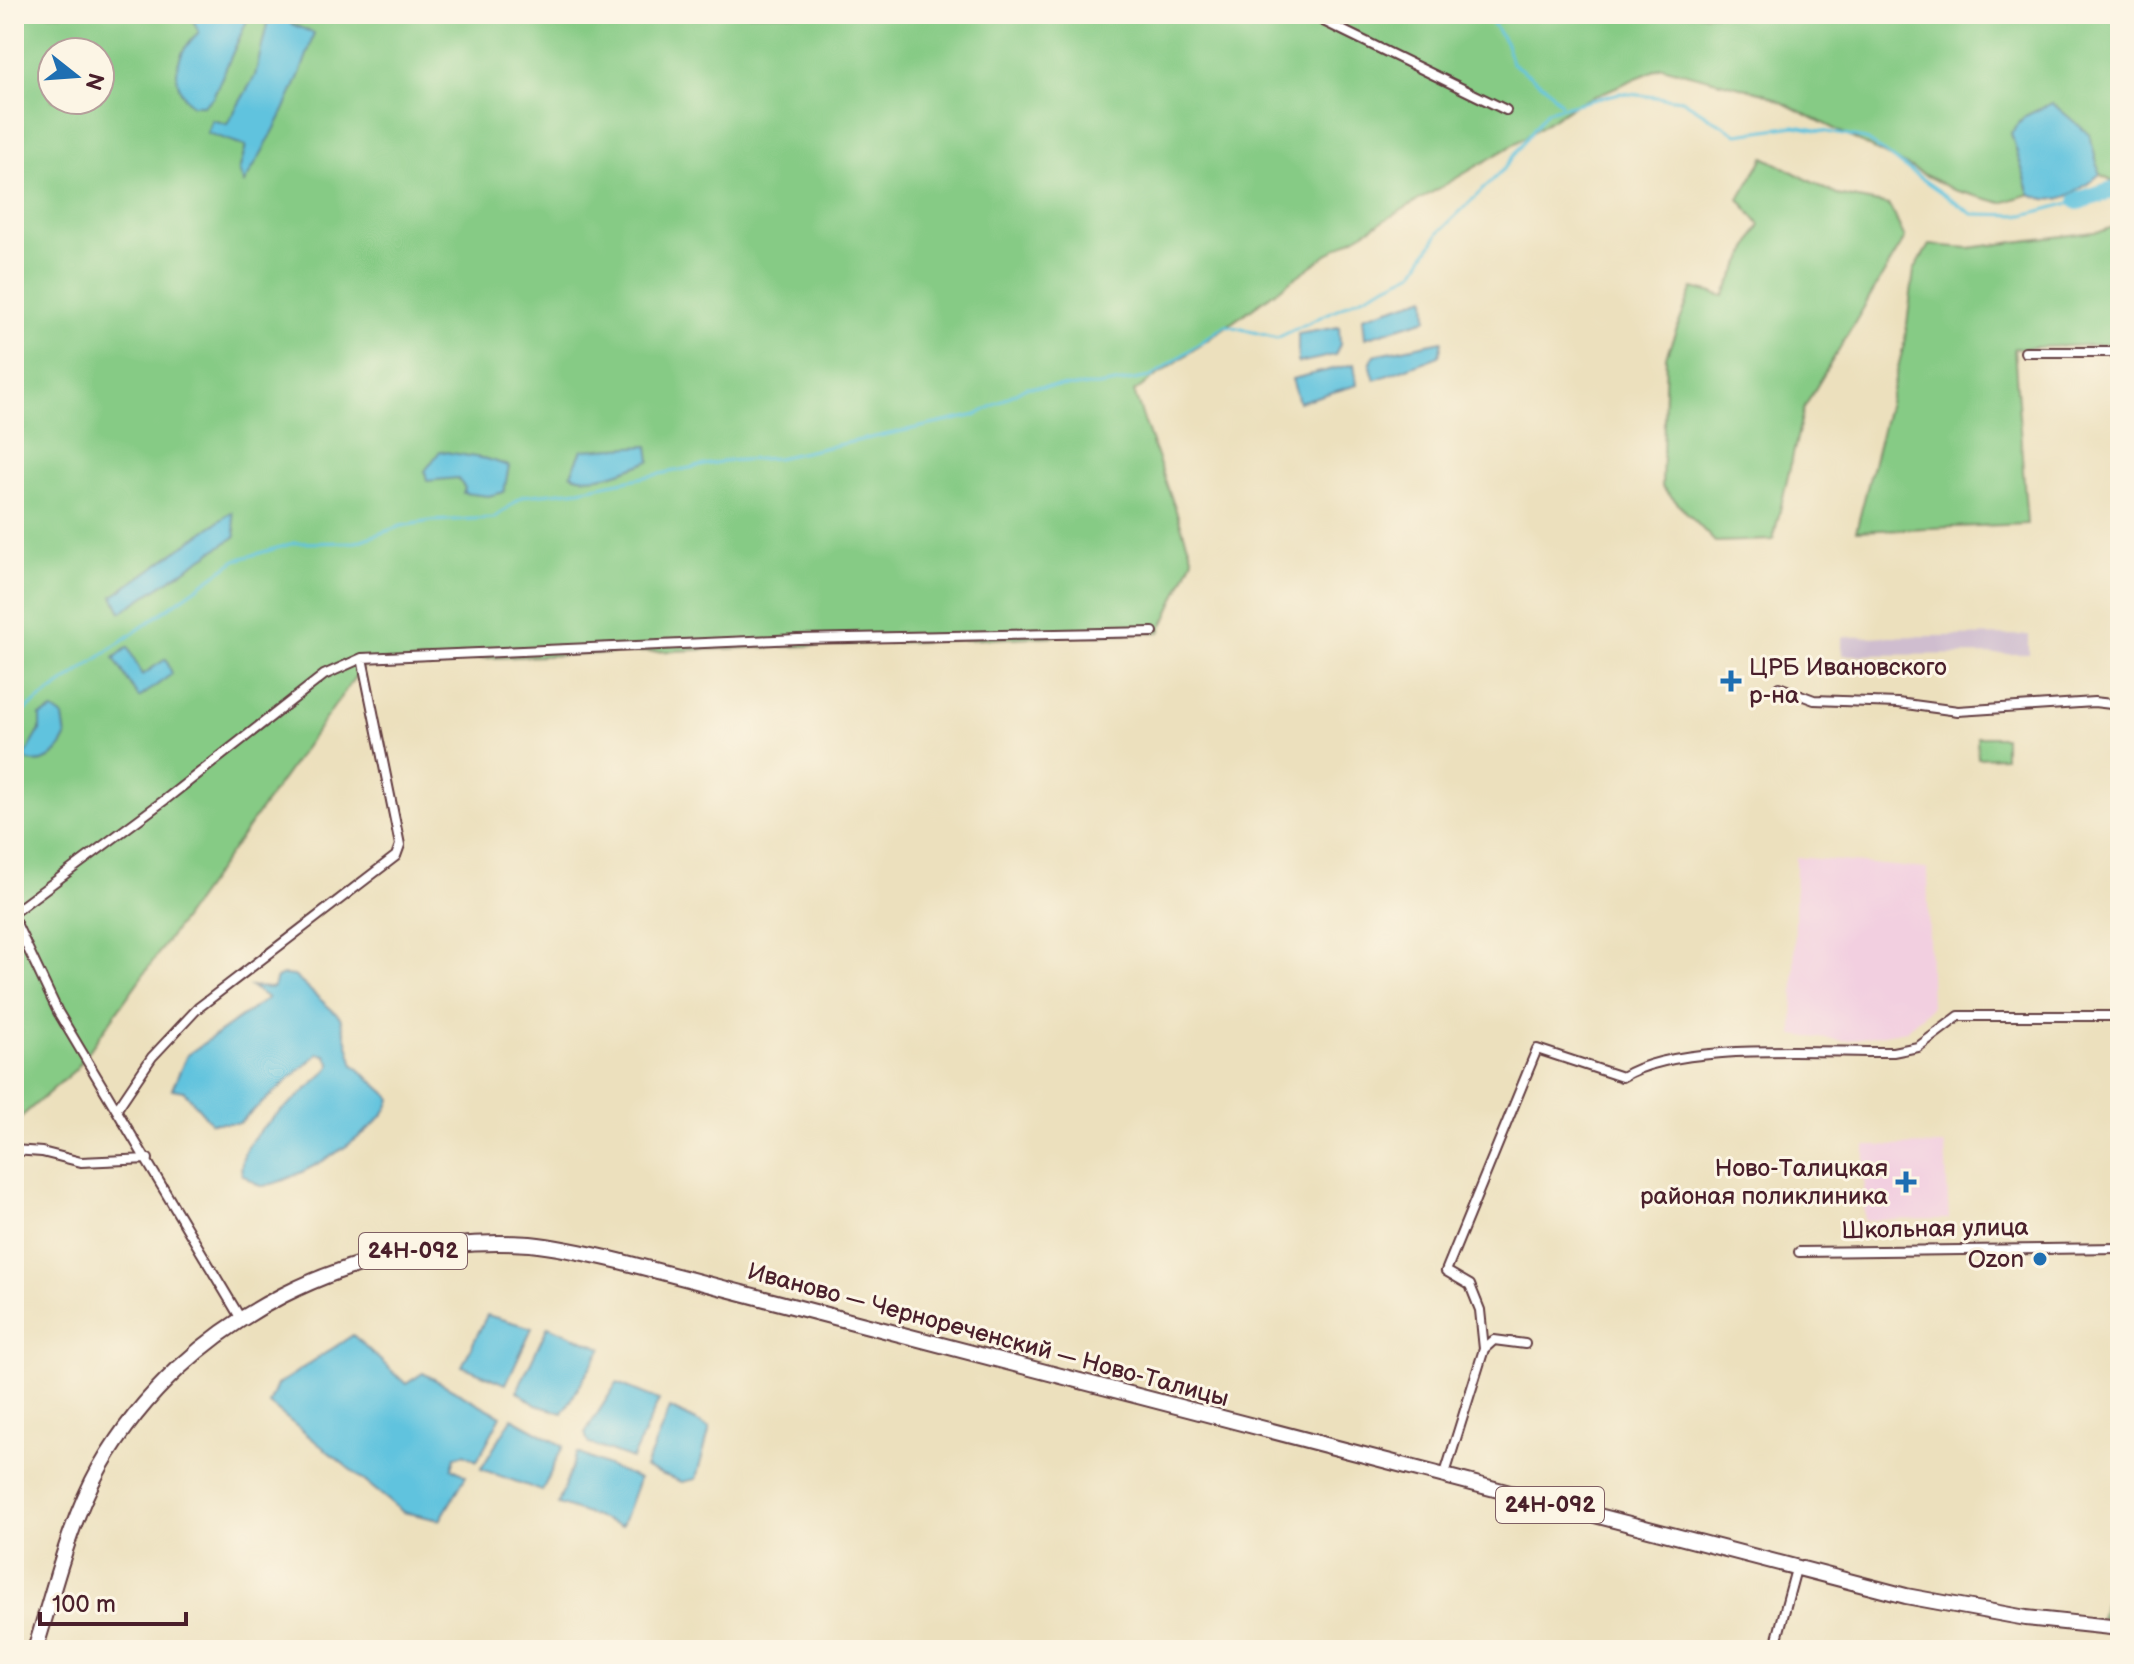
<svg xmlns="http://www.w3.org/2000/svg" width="2134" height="1664" viewBox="0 0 2134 1664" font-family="'Balsamiq Sans',sans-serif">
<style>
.built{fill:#f2cfe0}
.industrial{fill:#cfbdcf}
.green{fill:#86cb85;stroke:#687558;stroke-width:2;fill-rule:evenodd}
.water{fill:#60c3de;stroke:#557184;stroke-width:2}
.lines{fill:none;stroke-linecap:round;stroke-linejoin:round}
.stream{stroke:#60c3de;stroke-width:3}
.river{stroke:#60c3de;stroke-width:18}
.street-casing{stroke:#623c41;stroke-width:12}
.primary-casing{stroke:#623c41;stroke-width:18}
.street{stroke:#fff;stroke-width:8}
.primary{stroke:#fff;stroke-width:14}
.poi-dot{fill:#1f6fb2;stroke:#fcf5e5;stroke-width:3}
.labels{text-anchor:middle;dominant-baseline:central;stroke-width:6;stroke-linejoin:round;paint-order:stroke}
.shield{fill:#fcf5e5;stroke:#7f5f63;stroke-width:2}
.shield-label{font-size:22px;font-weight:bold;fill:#4a1f2b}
.poi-label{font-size:24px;fill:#4a1f2b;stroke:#fcf5e5;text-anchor:end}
.street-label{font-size:24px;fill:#4a1f2b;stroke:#fcf5e5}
</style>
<rect width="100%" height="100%" fill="#fcf5e5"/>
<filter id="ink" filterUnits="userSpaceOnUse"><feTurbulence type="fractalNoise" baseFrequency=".0125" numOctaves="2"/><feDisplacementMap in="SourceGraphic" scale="16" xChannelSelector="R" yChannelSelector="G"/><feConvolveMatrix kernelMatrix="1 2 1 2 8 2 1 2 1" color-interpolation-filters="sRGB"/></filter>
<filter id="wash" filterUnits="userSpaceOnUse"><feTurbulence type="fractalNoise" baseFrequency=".006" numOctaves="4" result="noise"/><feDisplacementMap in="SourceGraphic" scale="32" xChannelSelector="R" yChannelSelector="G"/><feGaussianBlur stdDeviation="1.8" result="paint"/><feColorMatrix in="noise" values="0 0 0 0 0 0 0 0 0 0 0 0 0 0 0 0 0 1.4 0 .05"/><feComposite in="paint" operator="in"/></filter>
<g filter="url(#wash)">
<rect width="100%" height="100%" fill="#ece0bd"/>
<path class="built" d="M1796,857l131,12 4,138 -24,23 -63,11 -51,-6z
M1945,1145l4,74 -85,1 1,-74z"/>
<path class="industrial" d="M2029,635v19l-187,1v-18z"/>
<path class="green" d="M14,14h2106v171l-20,-11 -11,-41h-78l19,61 -28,9 -48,-13 -190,-97 -102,-26 -88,38 -61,40 -176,103 -203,144 59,167 -33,73 -795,31 -289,406 -62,54zM52,52h48v48h-48z
M1764,157l73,38 52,10 16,33 -101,170 -31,132 -58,2 -53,-55 4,-131 27,-68 31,8 36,-71 -21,-26z
M2120,225v119l-106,4 13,176 -171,7 49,-191 9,-70 15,-25 40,3 133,-17z
M1977,737h27v20l-26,1z
M2120,1552v67l-20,-1z"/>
<path class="water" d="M194,14h56l-37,83 -9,8h-12c-25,-23 -16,-52 7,-73l-6,-12z
M281,14l10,10 23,9c-16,55 -41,102 -70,150l-5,-12 7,-25 -39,-13 5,-13 15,4 28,-48 14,-60z
M2052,103l37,31 11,40c-24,19 -41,34 -70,20l-19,-61 14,-17z
M1426,297l1,22 -62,19 -2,-21z
M1339,327l1,17 -5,11 -37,8v-29z
M1442,341l-3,15 -64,24 -5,-16 4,-9z
M1354,364l3,21 -58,17 -7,-23z
M648,446l2,15c-21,8 -58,24 -79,13l11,-24z
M440,451l47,8 22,7 -5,26 -16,4 -25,-3 2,-5 -8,-10 -30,3 -2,-10z
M232,512l4,24 -115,76 -8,-16z
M128,647l14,28 24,-16 6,15 -33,24 -25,-40z
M53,710l10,7 3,20c-7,15 -19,28 -38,24l-3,-5 15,-26v-14z
M283,975l11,1 46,41 14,48 37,33c-3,31 -103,88 -131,88l-18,-12c-8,-42 66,-76 89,-109l-5,-10 -8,-1 -79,69h-28l-27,-32 -12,-2 15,-34 81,-57 -17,-11 22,1 4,-10z
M487,1315l45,13 -26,56 -44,-18z
M548,1326l54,22 -39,65 -27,-8 -19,-14z
M353,1335l53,49 17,-11 78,43 -24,45 -13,-7 -9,3 -3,11 14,8 -26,44 -37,-8 -134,-108 8,-19z
M617,1383l42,17 -27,59 -44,-16 -3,-10z
M670,1408l40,20 -14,51 -14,3 -37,-14z
M512,1418l51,28 -21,45 -61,-22z
M577,1453l62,26 -17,47 -64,-22z"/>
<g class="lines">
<path class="stream" d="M1487,14l19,30 6,19 33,23 16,18
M14,718l222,-158 58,-17 62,-1 45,-16 30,-5 63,-3 29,-22 56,-6 146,-29 52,-3 200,-43 49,-28 72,-1 53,-9 75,-52 51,13 137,-66 26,-41 63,-61 44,-59 73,-18 62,7 55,34 58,-8 70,13 107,75 52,1 54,-14"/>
<path class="river" d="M2078,201l34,-11 8,2"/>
</g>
</g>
<g filter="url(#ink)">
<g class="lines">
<defs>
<path id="street" d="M1309,14l197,96
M2025,352h95
M1779,687l35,13 84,3 60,8 136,-9 26,3
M14,912l152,-113 158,-124 38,-17 436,-19 355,-7
M14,919l44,93 183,307
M117,1109l35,-52 46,-49 198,-152 4,-11 -38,-187
M14,1150l28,2 39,10 67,-3
M1799,1252l321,-4
M1484,1349l-4,-39 -10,-25 -24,-14 91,-222 85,28c57,-36 201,-24 271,-25l25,-5 41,-31h161
M1444,1477l40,-128 10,-9 31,4
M1774,1650l22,-81"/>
<path id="primary" d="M35,1650c19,-60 34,-128 65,-183 85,-149 260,-235 430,-223 30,3 60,10 89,17l1287,335 120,22 94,10"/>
</defs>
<use href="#street" class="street-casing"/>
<use href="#primary" class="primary-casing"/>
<use href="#street" class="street"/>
<use href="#primary" class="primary"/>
</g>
</g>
<g class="poi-dot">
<path d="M1727 669h8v8h8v8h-8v8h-8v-8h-8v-8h8z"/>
<path d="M1902 1170h8v8h8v8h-8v8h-8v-8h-8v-8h8z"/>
<circle cx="2040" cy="1259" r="8"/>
</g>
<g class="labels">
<g class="shield">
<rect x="359" y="1233" width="108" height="36" rx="6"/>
<rect x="1496" y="1487" width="108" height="36" rx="6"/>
</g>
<g class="shield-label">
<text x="413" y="1251">24Н-092</text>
<text x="1550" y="1505">24Н-092</text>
</g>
<g class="poi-label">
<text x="1749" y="667" text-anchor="start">ЦРБ Ивановского<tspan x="1749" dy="28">р-на</tspan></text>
<text x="1888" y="1168">Ново-Талицкая<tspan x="1888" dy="28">районая поликлиника</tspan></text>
<text x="2024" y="1259">Ozon</text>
</g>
<g class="street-label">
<text transform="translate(1935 1229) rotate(-1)">Школьная улица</text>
<text transform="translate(988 1335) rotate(15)">Иваново — Чернореченский — Ново-Талицы</text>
</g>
</g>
<rect width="2134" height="1664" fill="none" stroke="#fcf5e5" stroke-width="48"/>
<g transform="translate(76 76) rotate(107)"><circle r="38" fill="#fcf5e5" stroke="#b59f9b" stroke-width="2"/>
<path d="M0-6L14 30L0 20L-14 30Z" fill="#1f6fb2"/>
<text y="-12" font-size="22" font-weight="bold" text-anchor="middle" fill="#4a1f2b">N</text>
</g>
<path d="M40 1612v12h146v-12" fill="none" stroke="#4a1f2b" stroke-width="4"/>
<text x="52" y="1612" font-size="24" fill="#4a1f2b" stroke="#fcf5e5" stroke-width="6" paint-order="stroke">100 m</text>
</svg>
